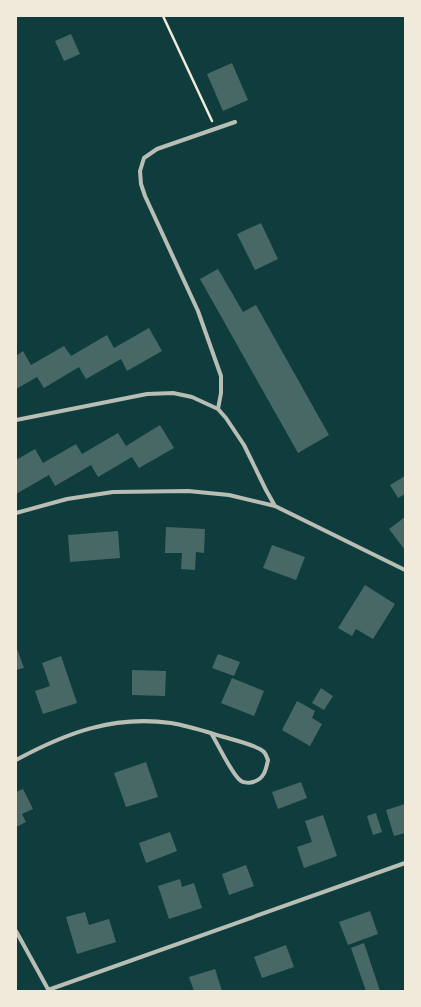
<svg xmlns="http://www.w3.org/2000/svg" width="421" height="1007" viewBox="0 0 421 1007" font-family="Barlow,sans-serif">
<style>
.building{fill:#486865}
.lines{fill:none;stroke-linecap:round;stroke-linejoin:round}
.path{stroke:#f1e9da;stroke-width:2.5}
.minor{stroke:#b8beb3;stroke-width:4}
</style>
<rect width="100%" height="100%" fill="#0f3d3e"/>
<path class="building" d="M71,34l9,20 -16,7 -9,-20z
M232,63l16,37 -25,11 -16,-37z
M261,223l17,36 -23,11 -18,-36z
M218,269l25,43 13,-7 73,130 -31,18 -98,-174z
M149,328l13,23 -35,20 -6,-12 -35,20 -7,-12 -35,21 -7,-11 -21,12v-33l7,-5 8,14 33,-19 7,10 36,-21 7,13z
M160,425l14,23 -35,20 -7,-11 -34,20 -7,-12 -36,21 -6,-11 -33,19v-34l19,-11 8,14 33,-19 6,10 36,-21 8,13z
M405,476v18l-7,4 -8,-13z
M405,517v33l-16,-21z
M166,527l39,2 -1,24 -8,-1 -1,18 -14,-1 1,-16h-17z
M118,531l2,27 -50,4 -2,-27z
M272,545l33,12 -9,23 -33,-12z
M365,585l30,19 -22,35 -17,-10 -4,7 -14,-8z
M16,646l8,22 -8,2z
M218,654l22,8 -6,14 -22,-8z
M61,656l16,47 -34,11 -8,-23 15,-5 -8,-23z
M132,670l34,1 -1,25 -33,-1z
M232,678l32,13 -10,25 -33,-13z
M321,688l12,8 -9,14 -12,-7z
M297,701l18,10 -3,7 10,6 -12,22 -28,-16z
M146,762l12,35 -32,10 -12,-34z
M301,782l6,16 -29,11 -6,-17z
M23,789l10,20 -11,5 4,8 -10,5v-35z
M405,804v29l-11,3 -8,-26z
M376,813l6,19 -9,3 -6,-19z
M323,815l14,41 -33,12 -7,-21 15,-5 -7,-21z
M170,832l7,19 -31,12 -7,-20z
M246,865l8,21 -25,9 -7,-21z
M180,879l2,8 12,-4 8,25 -33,11 -11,-33z
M370,911l8,23 -30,11 -9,-23z
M85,912l4,13 20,-6 7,23 -39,12 -11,-37z
M364,943l16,48h-14l-15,-43z
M286,945l8,22 -32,11 -8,-21z
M215,969l7,22h-28l-5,-14z"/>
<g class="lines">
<path class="path" d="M163,16l49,105"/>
<path class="minor" d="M218,409l3,-16v-17l-23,-65 -53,-115 -4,-12 -1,-13 4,-13 13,-9 78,-27
M16,420l131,-26 26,-1 19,4 26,12 8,9 18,27 22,45 9,16
M16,513l51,-14 46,-7 75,-1 41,4 46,11 130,64
M16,760c50,-27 97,-45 155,-37 18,3 36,9 53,14 10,3 33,8 40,15 2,2 3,6 4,8 -2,10 -4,19 -15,22 -3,1 -9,1 -12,-1 -9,-6 -23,-37 -30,-48
M16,931l33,60
M48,990l357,-127"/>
</g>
<rect width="421" height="1007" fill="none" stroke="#f1e9da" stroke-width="34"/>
</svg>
